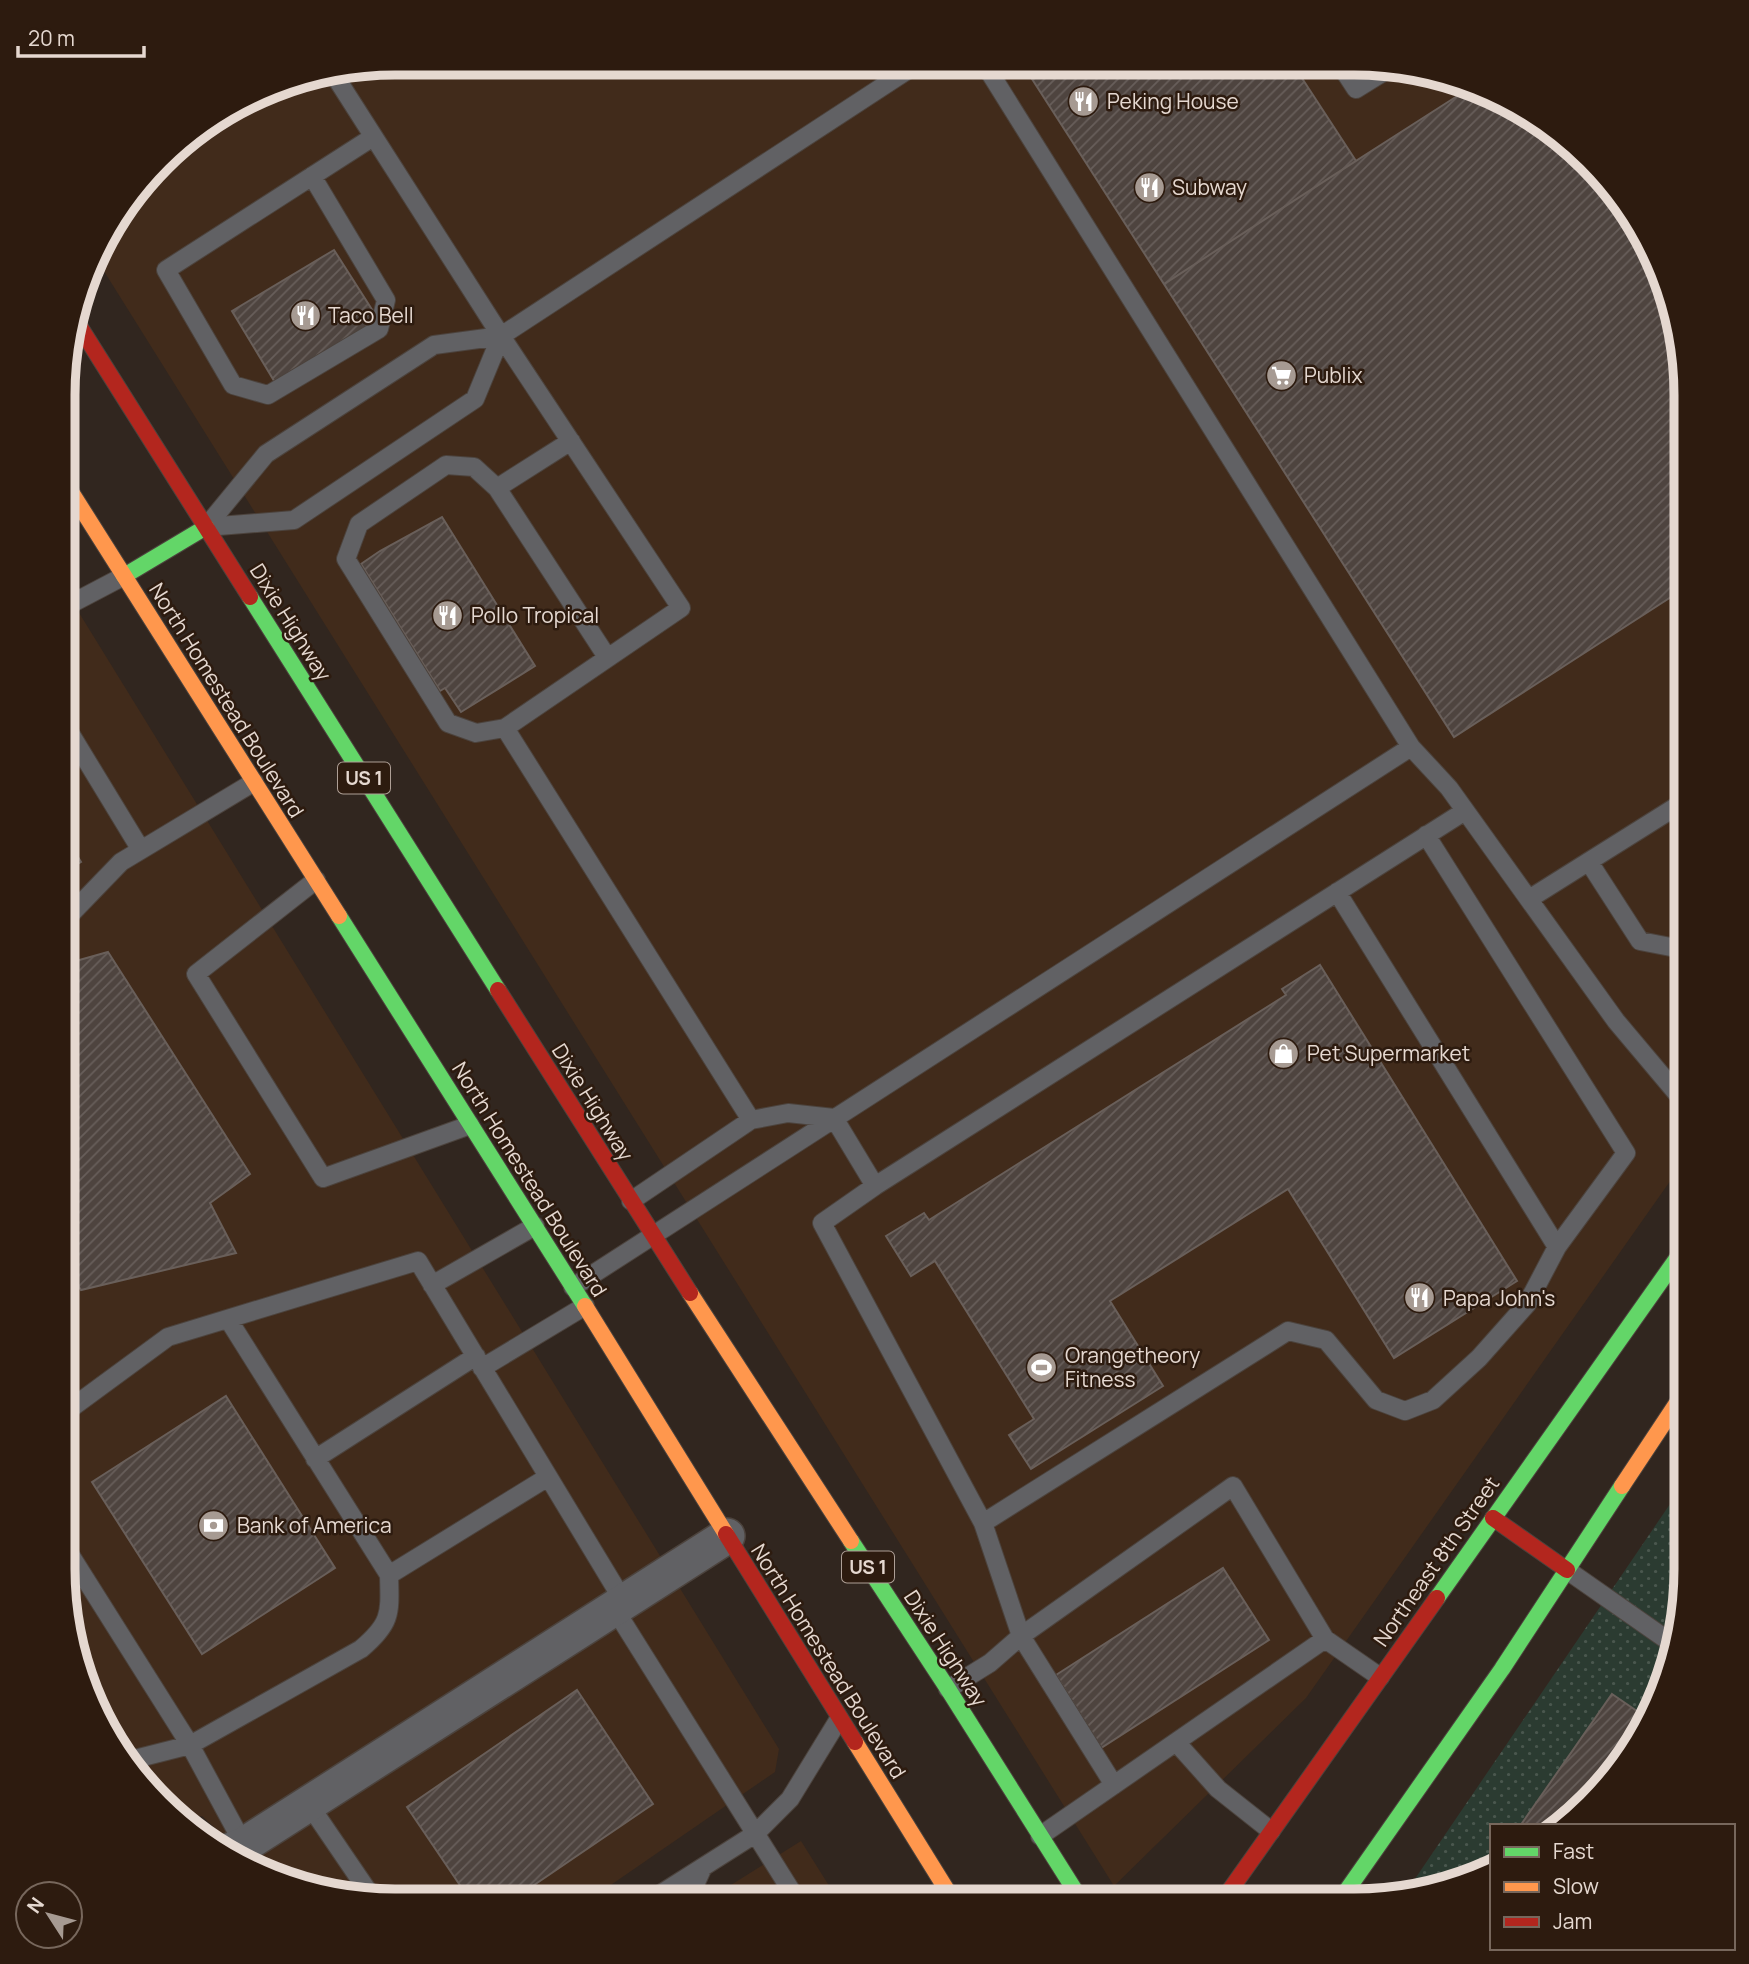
<svg xmlns="http://www.w3.org/2000/svg" width="1749" height="1964" viewBox="0 0 1749 1964" font-family="Manrope,sans-serif">
<style>
.built{fill:#412b1b}
.park{fill:url(#park-dots)}
.building{fill:url(#building-hatch);stroke:#695f5a;stroke-width:2}
.lines{fill:none;stroke-linecap:round;stroke-linejoin:round}
.lane-casing{stroke:#4c433d;stroke-width:20}
.street-casing{stroke:#4c433d;stroke-width:38}
.fast-casing{stroke:#4c433d;stroke-width:18}
.slow-casing{stroke:#4c433d;stroke-width:18}
.jam-casing{stroke:#4c433d;stroke-width:18}
.lane{stroke:#616164;stroke-width:18}
.street{stroke:#616164;stroke-width:35}
.fast{stroke:#63d668;stroke-width:16}
.slow{stroke:#ff974d;stroke-width:16}
.jam{stroke:#b3261e;stroke-width:16}
.labels{text-anchor:middle;dominant-baseline:central;stroke-width:5;stroke-linejoin:round;paint-order:stroke}
.shield{fill:#2d1b0f;stroke:#ae9f96;stroke-width:2}
.shield-label{font-size:19px;font-weight:bold;fill:#e5d8d0}
.poi-label{font-size:21px;fill:#e5d8d0;stroke:#2d1b0f;text-anchor:start}
.street-label{font-size:21px;fill:#e5d8d0;stroke:#2d1b0f}
.rim{fill:none;stroke:#e5d8d0;stroke-width:9}
</style>
<defs>
<pattern id="park-dots" width="8" height="8" patternUnits="userSpaceOnUse" patternTransform="scale(1.75)"><rect width="8" height="8" fill="#2b3b31"/><path d="M2 2h.1M6 6h.1" fill="none" stroke="#4a574e" stroke-width="1.8" stroke-linecap="round"/></pattern>
<pattern id="building-hatch" width="6" height="6" patternUnits="userSpaceOnUse" patternTransform="scale(1.75)"><rect width="6" height="6" fill="#4e443f"/><path d="M-1 1l2-2M0 6l6-6M5 7l2-2" fill="none" stroke="#675e5a"/></pattern>
</defs>
<rect width="100%" height="100%" fill="#31261f"/>
<path class="built" d="M395,63l1002,3 141,53 92,92 39,78 16,85v786l-379,538 -192,188 -1017,-1626 10,-31 69,-84 112,-64z
M65,590l714,1159 -4,23 -186,128h-215l-120,-36 -52,-48 -13,3 -70,-66 -39,-78 -16,-85z
M801,1841l37,59h-131z"/>
<path class="park" d="M1685,1482v108l-43,145 -86,91h-64v42l-32,16 -56,11z"/>
<path class="building" d="M1023,65l271,1 62,95 -192,123z
M1465,91l73,28 64,63 67,107 16,85v214l-231,149 -290,-453z
M334,250l44,69 -102,65 -44,-73z
M442,517l93,149 -74,46 -16,-24 -5,3 -79,-127 19,-13z
M65,836l16,26 -16,10z
M108,952l142,222 -40,29 26,50 -155,37 -17,-26 1,-300z
M1320,965l197,316 -123,77 -106,-169 -178,112 53,85 -132,83 -22,-34 25,-16 -99,-158 -24,15 -25,-40 38,-23 5,7 357,-225 -4,-6z
M226,1396l109,172 -133,86 -110,-172z
M1223,1568l46,72 -168,108 -45,-73z
M577,1690l76,114 -141,96h-42l-63,-93z
M1612,1694l35,24 -5,17 -86,91h-36z"/>
<g class="lines">
<defs>
<path id="lane" d="M985,65l426,682 38,41 167,233 69,82
M1341,66l15,23 37,-23
M333,73l168,263 180,272 -176,120 -29,5 -28,-10 -102,-164 13,-35 87,-59 28,2 23,21
M312,176l74,124 -7,29 -111,66 -35,-10 -67,-115 207,-133
M571,441l-74,47 110,169
M206,527l60,-73 168,-109 67,-9 416,-272
M206,527l88,-7 181,-121 26,-63
M65,607l59,-31
M65,725l76,125
M505,728l246,392
M1589,862l51,79 36,7 9,-7
M316,880l-120,94 127,204 147,-53
M1337,892l220,355
M1529,899l156,-98
M65,920l56,-58 133,-80
M834,1118l41,68 590,-375
M875,1186l-53,37 161,300 38,113 -31,27 -42,26
M631,1201l120,-81 37,-7 46,5
M432,1285l103,-59
M573,1287l838,-540
M228,1319l161,256
M482,1368l103,-62
M64,1408l6,1 98,-72 250,-76 206,341
M315,1459l161,-103
M983,1523l305,-192 38,9 50,60 29,11 28,-11 46,-42 48,-54 30,-57 69,-94 -200,-318
M64,1545l126,200 54,100
M1567,1570l103,72
M614,1608l183,292
M1176,1742l42,47 53,42
M127,1761l63,-16 171,-96c31,-26 29,-36 28,-74l159,-98
M1114,1785l-93,-149 212,-150 92,153 55,38
M308,1803l66,97
M1040,1836l285,-197
M651,1900l104,-66 35,-35 49,-80
M688,1900l15,-33"/>
<path id="street" d="M225,1853l19,-8 483,-309"/>
<path id="fast" d="M124,576l82,-49
M250,597l248,393
M339,916l246,390
M851,1541l97,148 133,211
M1437,1598l248,-351
M1340,1900l162,-231 120,-183"/>
<path id="slow" d="M66,484l273,432
M690,1293l161,248
M585,1306l141,228
M1622,1486l63,-95
M855,1742l98,158"/>
<path id="jam" d="M76,321l174,276
M498,990l192,303
M1493,1518l74,52
M726,1534l129,208
M1223,1900l214,-302"/>
</defs>
<use href="#lane" class="lane-casing"/>
<use href="#street" class="street-casing"/>
<use href="#fast" class="fast-casing"/>
<use href="#slow" class="slow-casing"/>
<use href="#jam" class="jam-casing"/>
<use href="#lane" class="lane"/>
<use href="#street" class="street"/>
<use href="#fast" class="fast"/>
<use href="#slow" class="slow"/>
<use href="#jam" class="jam"/>
</g>
<defs>
<symbol id="restaurant-disc" viewBox="-11 -11 22 22"><circle r="9.5" fill="#a69a92" stroke="#2d1b0f"/><path d="M-5-6h1v4h1v-4h1v4h1v-4h1v5L-1.5 .5V6h-2V.5L-5-1ZM5-6V6H3V1.5H1.5Q1.5-4 5-6Z" fill="#fff"/></symbol>
<symbol id="supermarket-disc" viewBox="-11 -11 22 22"><circle r="9.5" fill="#a69a92" stroke="#2d1b0f"/><path d="M-6-5.5h2.5l.6 2H6L4.5 2H-2.5L-4.4-4H-6ZM-1.5 3.2a1.3 1.3 0 1 0 .1 0ZM3 3.2a1.3 1.3 0 1 0 .1 0Z" fill="#fff"/></symbol>
<symbol id="shop-disc" viewBox="-11 -11 22 22"><circle r="9.5" fill="#a69a92" stroke="#2d1b0f"/><path d="M-5-2.5h2.3a2.7 3.5 0 0 1 5.4 0H5L5.5 6h-11ZM-1.5-2.5h3a1.5 2.3 0 0 0-3 0Z" fill="#fff"/></symbol>
<symbol id="stadium-disc" viewBox="-11 -11 22 22"><circle r="9.5" fill="#a69a92" stroke="#2d1b0f"/><path d="M0-5a6.5 5 0 1 0 0 10a6.5 5 0 1 0 0-10ZM-3.5-1.8h7v3.6h-7Z" fill="#fff"/></symbol>
<symbol id="bank-disc" viewBox="-11 -11 22 22"><circle r="9.5" fill="#a69a92" stroke="#2d1b0f"/><path d="M-6-4H6V4H-6ZM0-2.3a2.3 2.3 0 1 0 0 4.6a2.3 2.3 0 1 0 0-4.6Z" fill="#fff"/></symbol>
</defs>
<g fill-rule="evenodd">
<use href="#restaurant-disc" x="1066" y="84" width="35" height="35"/>
<use href="#restaurant-disc" x="1132" y="170" width="35" height="35"/>
<use href="#restaurant-disc" x="288" y="298" width="35" height="35"/>
<use href="#supermarket-disc" x="1264" y="358" width="35" height="35"/>
<use href="#restaurant-disc" x="430" y="598" width="35" height="35"/>
<use href="#shop-disc" x="1266" y="1036" width="35" height="35"/>
<use href="#restaurant-disc" x="1402" y="1280" width="35" height="35"/>
<use href="#stadium-disc" x="1024" y="1350" width="35" height="35"/>
<use href="#bank-disc" x="196" y="1508" width="35" height="35"/>
</g>
<g class="labels">
<g class="shield">
<rect x="338" y="762.5" width="52" height="31" rx="5"/>
<rect x="842" y="1551.5" width="52" height="31" rx="5"/>
</g>
<g class="shield-label">
<text x="364" y="778">US 1</text>
<text x="868" y="1567">US 1</text>
</g>
<g class="poi-label">
<text x="1107" y="101">Peking House</text>
<text x="1172" y="187">Subway</text>
<text x="328" y="315">Taco Bell</text>
<text x="1304" y="375">Publix</text>
<text x="471" y="615">Pollo Tropical</text>
<text x="1307" y="1053">Pet Supermarket</text>
<text x="1443" y="1298">Papa John's</text>
<text x="1065" y="1355">Orangetheory<tspan x="1065" dy="24">Fitness</tspan></text>
<text x="237" y="1525">Bank of America</text>
</g>
<g class="street-label">
<text transform="translate(291 622) rotate(58)">Dixie Highway</text>
<text transform="translate(227 700) rotate(58)">North Homestead Boulevard</text>
<text transform="translate(593 1102) rotate(58)">Dixie Highway</text>
<text transform="translate(530 1179) rotate(58)">North Homestead Boulevard</text>
<text transform="translate(1436 1561) rotate(-55)">Northeast 8th Street</text>
<text transform="translate(946 1648) rotate(57)">Dixie Highway</text>
<text transform="translate(829 1661) rotate(58)">North Homestead Boulevard</text>
</g>
</g>
<path d="M0 0H1749V1964H0ZM395 75H1354A320 320 0 0 1 1674 395V1569A320 320 0 0 1 1354 1889H395A320 320 0 0 1 75 1569V395A320 320 0 0 1 395 75Z" fill="#2d1b0f" fill-rule="evenodd"/>
<path class="rim" d="M395 75H1354A320 320 0 0 1 1674 395V1569A320 320 0 0 1 1354 1889H395A320 320 0 0 1 75 1569V395A320 320 0 0 1 395 75Z"/>
<rect x="1490" y="1824" width="245" height="126" fill="#2d1b0f" stroke="#77675c" stroke-width="2"/>
<rect x="1504" y="1847" width="35" height="10" fill="#63d668" stroke="#77675c" stroke-width="2"/>
<text x="1553" y="1859" font-size="21" fill="#e5d8d0">Fast</text>
<rect x="1504" y="1882" width="35" height="10" fill="#ff974d" stroke="#77675c" stroke-width="2"/>
<text x="1553" y="1894" font-size="21" fill="#e5d8d0">Slow</text>
<rect x="1504" y="1917" width="35" height="10" fill="#b3261e" stroke="#77675c" stroke-width="2"/>
<text x="1553" y="1929" font-size="21" fill="#e5d8d0">Jam</text>
<g transform="translate(49 1915) rotate(306)"><circle r="33" fill="#2d1b0f" stroke="#77675c" stroke-width="2"/>
<path d="M0-5L12 26L0 18L-12 26Z" fill="#a69a92"/>
<text y="-10" font-size="19" font-weight="bold" text-anchor="middle" fill="#e5d8d0">N</text>
</g>
<path d="M18 46v10h126v-10" fill="none" stroke="#e5d8d0" stroke-width="3.5"/>
<text x="28" y="46" font-size="21" fill="#e5d8d0" stroke="#2d1b0f" stroke-width="5" paint-order="stroke">20 m</text>
</svg>
